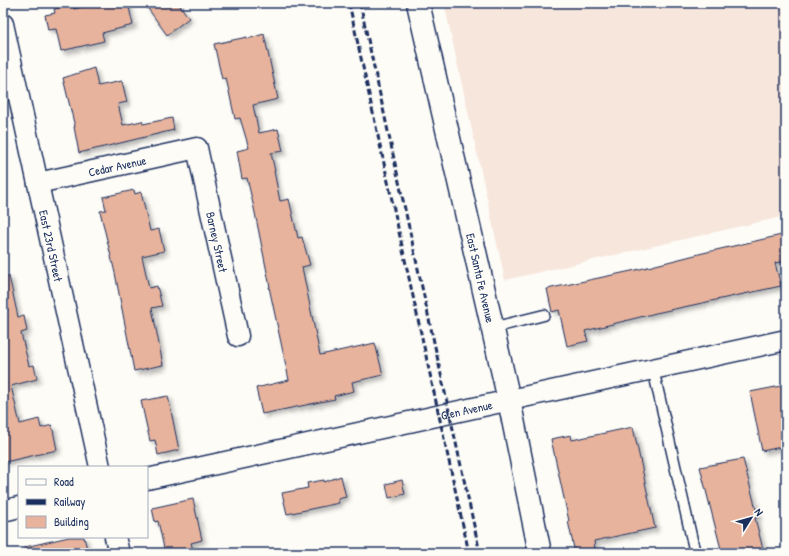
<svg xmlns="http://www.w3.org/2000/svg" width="789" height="556" viewBox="0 0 789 556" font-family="'Patrick Hand',sans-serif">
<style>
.built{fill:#f7e6dc}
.building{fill:#e8b39c;stroke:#1b2f5e;filter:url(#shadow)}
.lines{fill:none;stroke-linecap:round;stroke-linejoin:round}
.lane-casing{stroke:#1b2f5e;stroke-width:13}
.street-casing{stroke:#1b2f5e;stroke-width:23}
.secondary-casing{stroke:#1b2f5e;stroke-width:25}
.lane{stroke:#fdfcf7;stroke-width:10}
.street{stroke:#fdfcf7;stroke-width:20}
.secondary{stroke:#fdfcf7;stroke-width:22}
.rail{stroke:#1b2f5e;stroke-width:3;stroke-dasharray:6 3;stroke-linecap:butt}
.labels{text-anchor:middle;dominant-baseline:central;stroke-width:3.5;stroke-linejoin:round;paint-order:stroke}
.street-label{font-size:12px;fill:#1b2f5e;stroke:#fdfcf7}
</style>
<defs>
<filter id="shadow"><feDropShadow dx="3.5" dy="3.5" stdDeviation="2" flood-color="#0004"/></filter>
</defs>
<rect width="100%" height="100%" fill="#fdfcf7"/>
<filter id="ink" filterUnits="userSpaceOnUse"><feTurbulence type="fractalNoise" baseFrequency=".025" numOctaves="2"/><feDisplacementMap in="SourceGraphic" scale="8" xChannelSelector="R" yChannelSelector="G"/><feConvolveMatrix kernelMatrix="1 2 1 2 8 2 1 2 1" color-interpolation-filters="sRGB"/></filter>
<g filter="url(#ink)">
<path class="built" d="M444,3h342v213l-281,64z"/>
<path class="building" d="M96,3h32l5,22 -31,8 2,8 -43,10 -5,-22 -8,1 -3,-15 10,-2 -1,-4 19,-4 1,4z
M144,3h34l11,15 -22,17z
M264,34l14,65 -25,6 6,28 19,-4 5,22 -12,2 4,18h-1l6,30 9,-2 9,39 4,-1 8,28 -8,2 18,88 55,-12 8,32 -31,7 2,9 -20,5 1,3 -73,15 -6,-26 33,-8 -20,-93h1l-16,-79 -7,-30 -5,1 -5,-28 12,-3 -9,-30 -5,1 -9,-41 -4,1 -8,-35 33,-7v2z
M94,68l4,18 24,-5 5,21 -9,2 5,21 19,-4 1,3 29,-6 2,12 -95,23 -5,-26h1l-12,-49z
M134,190l1,4 6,-2 9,39 9,-2 5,22 -22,5 7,32 8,-2 5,20 -10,2 11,57 -29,6 -19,-98 -15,-62 6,-1 -3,-13z
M786,234v27l-11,2 6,23 -125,27 -71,18 3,10 -21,5 -8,-36 -7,2 -5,-23 89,-19 67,-17z
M9,276l9,41 6,-1 3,15 -6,2 8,33 5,-1 3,14 -26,7 9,38 19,-5 2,9 11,-3 5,25 -52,12 -2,-12v-173z
M786,385v61l-24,5 -12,-59z
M168,396l11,54 -21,5 -3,-15 -5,1 -9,-40z
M633,427l22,101 -61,13 1,8 -20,4 -7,-32h1l-18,-82 20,-4 1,5z
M743,459l15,58 -3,1 9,35h-42l-22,-86z
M341,476l5,21 -8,2 1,4 -52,11 -5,-21 26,-5 -1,-5 17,-3v2z
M402,480l3,14 -16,4 -3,-14z
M193,499l9,41 -11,3 3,10h-29l-7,-32 -3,1 -3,-14z
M69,537h15l4,16h-62l-1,-6z"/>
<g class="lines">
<defs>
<path id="lane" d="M492,328l52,-13
M653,369l42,184"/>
<g id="street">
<path id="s1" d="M3,24l97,443"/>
<path id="s2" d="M38,183l159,-35 41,188"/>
<path id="s3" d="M147,479l639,-139"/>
<path d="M3,511l16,-4"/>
<path d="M115,537l4,16"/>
</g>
<g id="secondary">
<path id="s4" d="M418,3l91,397 31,153"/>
</g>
</defs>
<use href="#lane" class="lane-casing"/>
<use href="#street" class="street-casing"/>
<use href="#secondary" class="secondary-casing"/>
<use href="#lane" class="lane"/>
<use href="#street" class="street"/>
<use href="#secondary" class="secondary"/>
<path class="rail" d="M349,3l120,550
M360,3l120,550"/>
</g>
</g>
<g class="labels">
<g class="street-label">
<text stroke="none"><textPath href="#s2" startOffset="81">Cedar Avenue</textPath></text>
<text stroke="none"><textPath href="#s2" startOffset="259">Barney Street</textPath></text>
<text stroke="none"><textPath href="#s1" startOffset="227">East 23rd Street</textPath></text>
<text stroke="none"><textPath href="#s4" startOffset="282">East Santa Fe Avenue</textPath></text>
<text stroke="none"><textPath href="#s3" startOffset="327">Glen Avenue</textPath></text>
</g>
</g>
<rect width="789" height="556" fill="none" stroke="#fdfcf7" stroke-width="16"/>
<rect x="8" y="8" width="773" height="540" fill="none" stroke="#1b2f5e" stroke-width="1.5" filter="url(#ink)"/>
<rect x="18" y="466" width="130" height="72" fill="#fdfcf7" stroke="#a3aaba"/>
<rect x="26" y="479" width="20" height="6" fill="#fdfcf7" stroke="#a3aaba"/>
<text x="54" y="486" font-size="12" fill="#1b2f5e">Road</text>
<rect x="26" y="499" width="20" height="6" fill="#1b2f5e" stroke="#a3aaba"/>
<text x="54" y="506" font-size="12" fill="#1b2f5e">Railway</text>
<rect x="26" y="516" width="20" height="12" fill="#e8b39c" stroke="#a3aaba"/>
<text x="54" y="526" font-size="12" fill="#1b2f5e">Building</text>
<g transform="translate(751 518) rotate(53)" stroke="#fdfcf7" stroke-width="3" paint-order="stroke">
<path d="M0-3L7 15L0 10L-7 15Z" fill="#1b2f5e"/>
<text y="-6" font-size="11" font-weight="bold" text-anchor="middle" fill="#1b2f5e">N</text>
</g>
</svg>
